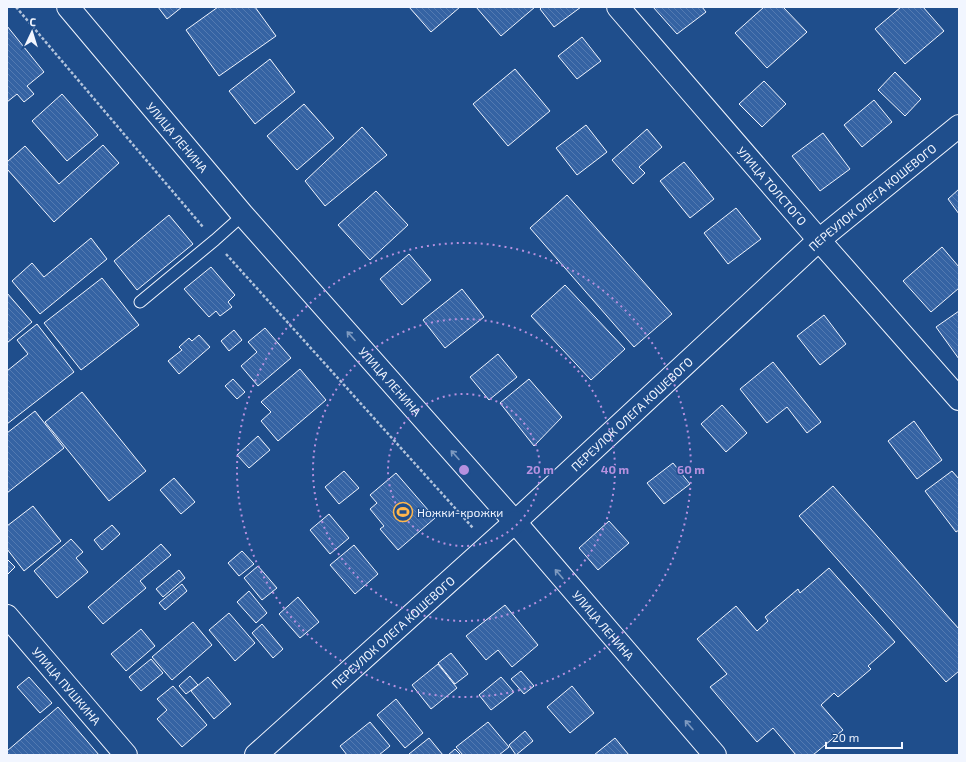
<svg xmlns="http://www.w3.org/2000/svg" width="966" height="762" viewBox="0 0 966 762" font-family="'Exo 2',sans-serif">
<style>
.building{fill:url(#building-back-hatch);stroke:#f2f6ff}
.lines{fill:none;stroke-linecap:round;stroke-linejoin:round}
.service-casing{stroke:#f2f6ff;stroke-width:13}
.minor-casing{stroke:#f2f6ff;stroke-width:24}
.tertiary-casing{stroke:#f2f6ff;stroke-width:24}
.path{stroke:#b3c4dc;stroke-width:2.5;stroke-dasharray:3 2;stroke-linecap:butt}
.service{stroke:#1f4e8c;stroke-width:11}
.minor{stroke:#1f4e8c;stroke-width:22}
.tertiary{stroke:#1f4e8c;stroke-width:22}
.oneway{stroke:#7e9ac0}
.ring{fill:none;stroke:#b691df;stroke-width:2;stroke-dasharray:2 4}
.labels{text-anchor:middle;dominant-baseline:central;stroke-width:3;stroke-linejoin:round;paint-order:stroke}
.street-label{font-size:12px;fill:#f2f6ff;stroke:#1f4e8c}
.poi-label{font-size:12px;fill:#f2f6ff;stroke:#1f4e8c;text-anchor:start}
.centre{fill:#b691df;stroke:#1f4e8c;stroke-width:2}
.ring-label{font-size:12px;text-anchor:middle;font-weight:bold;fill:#b691df;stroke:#1f4e8c;stroke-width:3;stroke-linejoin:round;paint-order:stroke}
</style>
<defs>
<pattern id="building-back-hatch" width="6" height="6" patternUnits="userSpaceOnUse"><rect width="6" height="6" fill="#3563a3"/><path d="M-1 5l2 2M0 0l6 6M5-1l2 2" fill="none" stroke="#537ab1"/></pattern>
</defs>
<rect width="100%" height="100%" fill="#1f4e8c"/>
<path class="building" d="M158,7h24l-15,12z
M218,7h37l21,29 -57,40 -33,-46z
M409,7h51l-29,25z
M476,7h59l-34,29z
M542,7h39l-27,20 -14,-18z
M653,7h49l4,5 -29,22z
M764,7h19l24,25 -40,36 -32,-35z
M901,7h22l21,24 -39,33 -30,-35z
M7,26l37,46 -17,14 7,8 -10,8 -7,-8 -10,8z
M582,37l19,24 -24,18 -19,-23z
M270,59l25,33 -40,32 -26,-33z
M515,69l35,42 -42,35 -35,-42z
M895,72l26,27 -16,17 -27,-26z
M764,81l22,23 -24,23 -23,-23z
M62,94l36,41 -31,26 -35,-40z
M874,100l18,22 -30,25 -18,-22z
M304,104l30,34 -37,32 -30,-34z
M586,125l21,27 -30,23 -21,-27z
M362,127l25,28 -62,51 -20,-25z
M647,129l15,18 -23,20 6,6 -12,11 -21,-24z
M823,133l27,36 -30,22 -28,-35z
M103,145l16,18 -65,59 -47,-53v-7l18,-16 34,38z
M684,162l30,37 -24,19 -30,-37z
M959,189v25l-11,-15z
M376,191l32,34 -38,35 -32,-35z
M567,195l105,119 -38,33 -104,-119z
M736,208l25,31 -33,25 -24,-31z
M169,215l24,29 -56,46 -23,-29z
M91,238l16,21 -67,55 -28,-33 20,-18 12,14z
M942,247l17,20v21l-28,24 -28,-31z
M409,254l22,26 -29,25 -22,-26z
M211,267l24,28 -7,7 4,5 -12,9 -4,-5 -7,6 -25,-28z
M102,278l37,47 -58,45 -37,-47z
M565,285l60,64 -34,31 -60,-64z
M462,289l22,28 -39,31 -22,-28z
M7,293l25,29 -25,21z
M959,311v48l-23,-32z
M824,315l22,29 -26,21 -23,-29z
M37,324l37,48 -67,52v-53l21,-17 -11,-14z
M265,328l26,30 -33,28 -17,-20 16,-14 -9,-10z
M234,330l8,10 -13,11 -8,-10z
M199,335l11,12 -31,27 -11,-13 14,-11 -3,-3 10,-9 3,3z
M498,354l19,23 -28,23 -19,-23z
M773,362l48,60 -14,11 -20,-26 -20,16 -27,-34z
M300,369l26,31 -48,41 -17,-20 10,-9 -10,-10z
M233,379l12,13 -8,7 -12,-13z
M529,379l33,38 -28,29 -34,-43z
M82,392l64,79 -37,30 -64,-79z
M722,405l25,28 -21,19 -25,-28z
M35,411l29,37 -57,45v-60z
M914,421l28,39 -25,19 -29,-38z
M258,436l12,14 -21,18 -12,-13z
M673,463l17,21 -26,20 -17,-21z
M344,471l15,17 -20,16 -14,-17z
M952,471l7,8v51l-3,2 -31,-41z
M396,473l39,45 -37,32 -18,-21 4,-3 -14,-17 7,-6 -7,-8z
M174,478l21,24 -14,12 -21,-24z
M833,486l126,143v42l-13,11 -147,-166z
M33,506l28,35 -37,30 -17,-22v-23z
M329,514l20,24 -19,16 -20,-24z
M609,521l20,22 -31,27 -19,-22z
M112,525l8,9 -18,16 -8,-10z
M71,539l12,13 -7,6 12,14 -31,26 -23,-27z
M161,544l10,11 -31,26 6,7 -43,36 -15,-17z
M354,545l24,29 -23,20 -25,-29z
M242,551l12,13 -15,12 -11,-13z
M7,559l8,8 -8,8z
M258,566l19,22 -15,12 -18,-22z
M829,568l66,74 -27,24 3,3 -33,28 -4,-4 -13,12 22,25 -30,25h-17l-23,-27 -16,14 -47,-55 17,-13 -30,-35 39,-33 21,25 11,-10 -3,-4 33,-28 2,4z
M179,570l6,8 -22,19 -7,-8z
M182,584l5,7 -22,19 -6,-7z
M249,591l18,22 -11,10 -19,-21z
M298,597l21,25 -19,16 -21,-24z
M505,605l33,40 -26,22 -14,-17 -12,10 -20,-24z
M229,613l26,30 -20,18 -26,-31z
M193,622l19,23 -40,35 -20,-23z
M262,624l21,25 -10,9 -21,-25z
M141,629l14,17 -29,25 -15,-17z
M451,653l17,21 -13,10 -17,-21z
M151,659l12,14 -22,18 -12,-14z
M438,664l19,24 -26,21 -19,-24z
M521,671l13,15 -10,8 -13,-15z
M190,676l8,9 -12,9 -7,-8z
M29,677l23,26 -12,10 -23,-26z
M208,677l23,27 -17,15 -23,-28z
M501,677l13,15 -23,18 -12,-15z
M173,686l34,39 -25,22 -25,-28 10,-9 -10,-11z
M572,686l22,27 -24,20 -23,-26z
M396,699l27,34 -18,15 -28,-33z
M58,707l41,48h-92v-4z
M370,722l20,24 -11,9h-32l-7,-9z
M488,722l21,25 -10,8h-36l-7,-8z
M525,731l8,10 -17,14 -7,-10z
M429,738l14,17h-34v-1z
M615,738l14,17h-35z
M455,749l6,6h-13z"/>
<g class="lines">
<defs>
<path id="service" d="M140,302l75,-62 28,-25"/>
<g id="minor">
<path id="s1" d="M618,7l201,233 140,159"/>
<path id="s2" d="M515,522l304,-282 140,-114"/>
<path id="s3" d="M7,616l119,139"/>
</g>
<g id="tertiary">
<path id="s4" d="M68,7l175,208 272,307 200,233"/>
<path id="s5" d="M256,755l259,-233"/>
</g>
</defs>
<use href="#service" class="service-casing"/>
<use href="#minor" class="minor-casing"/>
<use href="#tertiary" class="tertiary-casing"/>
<path class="path" d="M16,7l187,220
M226,254l247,274"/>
<use href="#service" class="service"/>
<use href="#minor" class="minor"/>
<use href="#tertiary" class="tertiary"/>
</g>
<defs><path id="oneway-shaft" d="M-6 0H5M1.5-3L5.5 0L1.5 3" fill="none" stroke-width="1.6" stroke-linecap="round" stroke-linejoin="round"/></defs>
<g class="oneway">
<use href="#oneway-shaft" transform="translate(351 336) rotate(-132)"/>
<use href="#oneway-shaft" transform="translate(455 455) rotate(-132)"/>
<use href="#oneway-shaft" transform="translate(559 574) rotate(-131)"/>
<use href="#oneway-shaft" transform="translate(689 725) rotate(-131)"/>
</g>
<g class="ring">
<circle cx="464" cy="470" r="76"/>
<circle cx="464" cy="470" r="151"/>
<circle cx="464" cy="470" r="227"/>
</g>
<defs>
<symbol id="stadium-ring" viewBox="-11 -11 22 22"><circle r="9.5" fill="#1f4e8c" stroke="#ffb74d" stroke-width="1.5"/><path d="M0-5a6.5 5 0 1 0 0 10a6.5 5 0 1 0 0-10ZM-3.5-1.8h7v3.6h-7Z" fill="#ffb74d"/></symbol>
</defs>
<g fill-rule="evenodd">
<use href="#stadium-ring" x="392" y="501" width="22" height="22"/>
</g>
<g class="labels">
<g class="street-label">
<text stroke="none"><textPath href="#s4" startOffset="170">УЛИЦА ЛЕНИНА</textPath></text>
<text stroke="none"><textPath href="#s1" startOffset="236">УЛИЦА ТОЛСТОГО</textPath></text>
<text stroke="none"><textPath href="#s2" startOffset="483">ПЕРЕУЛОК ОЛЕГА КОШЕВОГО</textPath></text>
<text stroke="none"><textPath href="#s4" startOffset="494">УЛИЦА ЛЕНИНА</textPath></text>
<text stroke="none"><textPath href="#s2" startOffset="159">ПЕРЕУЛОК ОЛЕГА КОШЕВОГО</textPath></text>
<text stroke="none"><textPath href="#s4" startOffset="818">УЛИЦА ЛЕНИНА</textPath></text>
<text stroke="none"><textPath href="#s5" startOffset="184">ПЕРЕУЛОК ОЛЕГА КОШЕВОГО</textPath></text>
<text stroke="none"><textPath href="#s3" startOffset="92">УЛИЦА ПУШКИНА</textPath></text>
</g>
<g class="poi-label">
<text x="417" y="512">Ножки-крожки</text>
</g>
</g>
<circle cx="464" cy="470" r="6" class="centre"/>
<g class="ring-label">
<text x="540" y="474">20 m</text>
<text x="615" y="474">40 m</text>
<text x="691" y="474">60 m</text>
</g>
<rect width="966" height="762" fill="none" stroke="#f2f6ff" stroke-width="16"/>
<g transform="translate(32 32) rotate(4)" stroke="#1f4e8c" stroke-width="3" paint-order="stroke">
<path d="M0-3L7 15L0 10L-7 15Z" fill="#f2f6ff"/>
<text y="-6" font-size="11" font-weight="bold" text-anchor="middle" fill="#f2f6ff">С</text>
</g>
<path d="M826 742v6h76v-6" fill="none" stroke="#f2f6ff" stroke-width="2"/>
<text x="832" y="742" font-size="12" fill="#f2f6ff" stroke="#1f4e8c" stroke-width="3" paint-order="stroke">20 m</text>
</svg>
